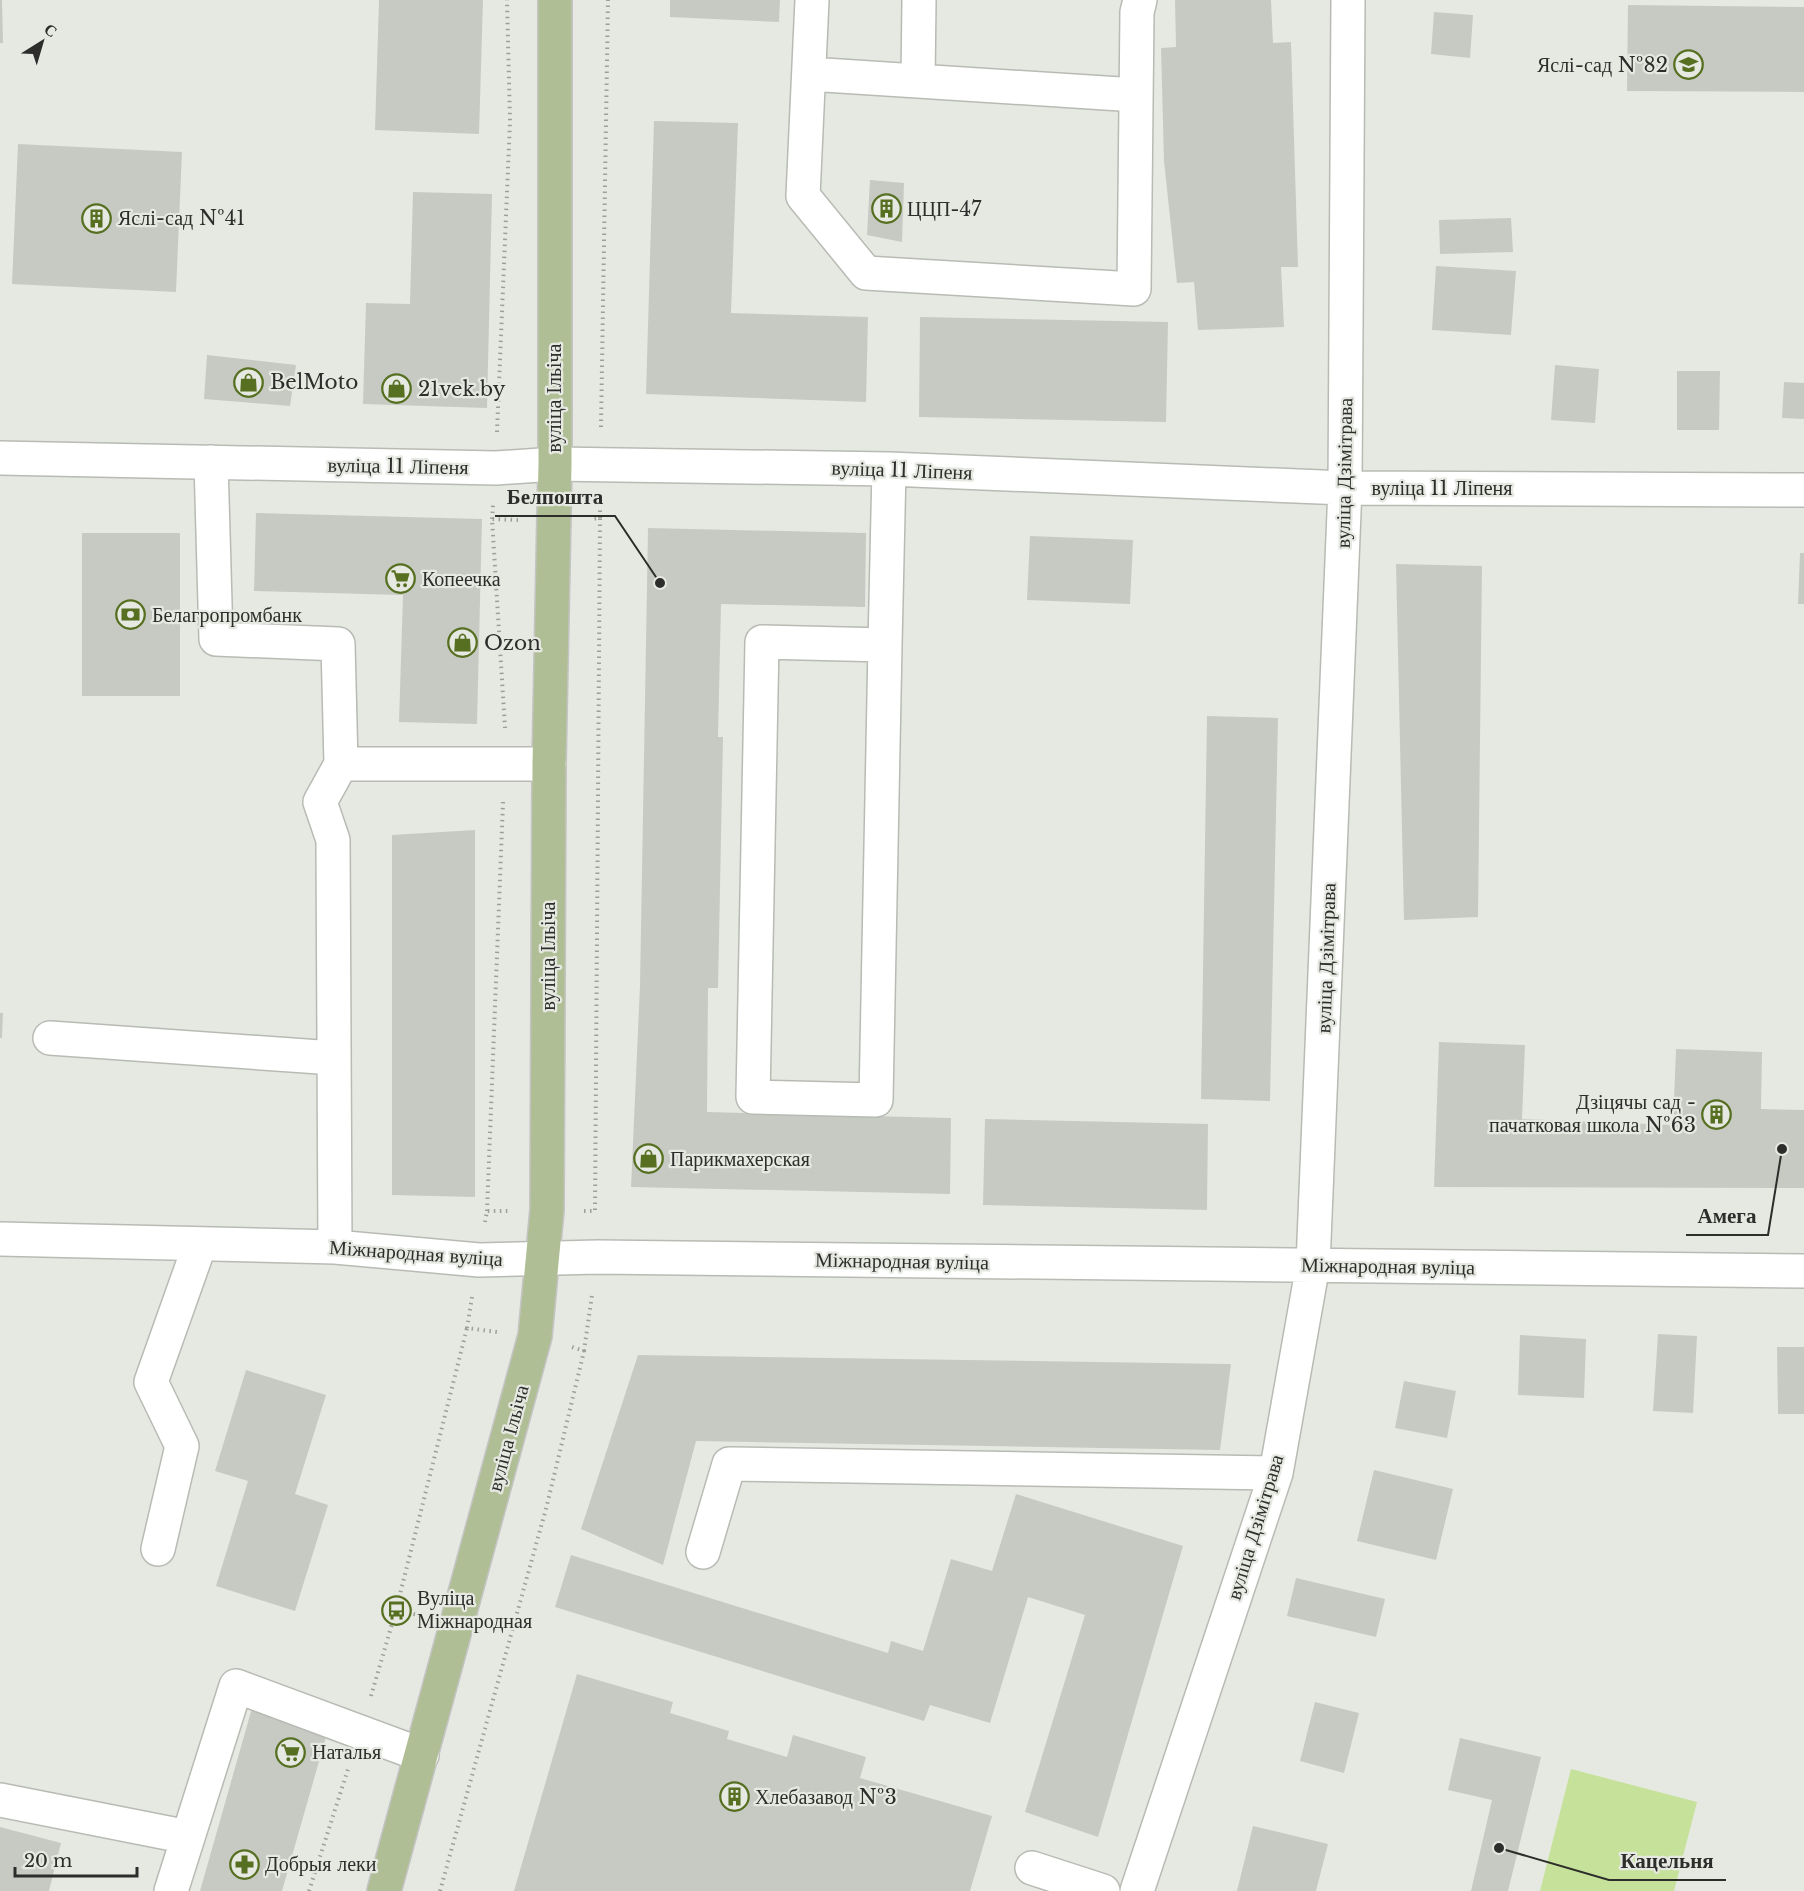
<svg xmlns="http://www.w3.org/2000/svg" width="1804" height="1891" viewBox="0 0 1804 1891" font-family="'Libre Baskerville',serif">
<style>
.green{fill:#c6e199}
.building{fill:#c7cac3}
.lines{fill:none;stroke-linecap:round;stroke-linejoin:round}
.minor-casing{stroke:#b8bbb4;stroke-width:36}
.major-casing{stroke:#c4c4c4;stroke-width:36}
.path{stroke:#9c9f9a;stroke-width:4;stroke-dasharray:1.5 4.5;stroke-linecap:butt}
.minor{stroke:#fff;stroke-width:33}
.major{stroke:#b0be95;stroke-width:33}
.labels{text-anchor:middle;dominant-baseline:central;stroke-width:4.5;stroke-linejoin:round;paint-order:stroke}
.poi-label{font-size:20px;fill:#2d2e2c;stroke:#e6e9e2;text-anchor:start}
.street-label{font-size:20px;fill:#2d2e2c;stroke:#e6e9e2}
.leader{fill:none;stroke:#2d2e2c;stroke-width:2}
.callout-dot{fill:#2d2e2c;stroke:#e6e9e2;stroke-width:2}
.callout-label{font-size:21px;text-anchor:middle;font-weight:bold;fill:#2d2e2c;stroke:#e6e9e2;stroke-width:4.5;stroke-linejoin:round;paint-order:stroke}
</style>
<rect width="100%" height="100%" fill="#e6e9e2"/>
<path class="green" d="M1571,1769l126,33 -23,89h-134z"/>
<path class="building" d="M0,0h2l1,43h-3z
M379,0h104l-4,134 -104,-4z
M670,0h110l-1,22 -109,-5z
M1175,0h96l2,43 18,-1 7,225h-17l3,60 -86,3 -4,-48 -17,1 -13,-122 -3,-113 15,-1z
M1628,5l176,2v85l-177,-1z
M1434,12l39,3 -3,43 -39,-4z
M654,121l84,2 -7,190 137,4 -2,85 -220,-8z
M18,144l164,8 -6,140 -164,-8z
M870,180l34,3 -2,59 -35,-7z
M413,192l79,2 -5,214 -124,-4 3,-101 44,1z
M1511,218l2,34 -73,2 -1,-34z
M1436,266l80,5 -5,64 -79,-5z
M920,317l248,5 -2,100 -247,-5z
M207,355l89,10 -6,41 -86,-7z
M1555,365l44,4 -4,54 -44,-3z
M1677,371h43l-1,59h-42z
M1784,382l20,1v36l-22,-1z
M256,513l226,6 -5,205 -78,-2 4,-127 -149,-4z
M648,528l218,5 -1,74 -144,-3 -3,133h5l-5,251h-10l-1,124 244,6 -1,76 -319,-7 9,-201z
M82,533h98v163h-98z
M1030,536l103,4 -3,64 -103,-4z
M1800,553h4v51h-6z
M1396,564l86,2 -4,351 -74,3z
M1207,716l71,2 -8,383 -69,-2z
M475,830v367l-83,-2v-360z
M0,1013h3l-1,25h-2z
M1439,1042l86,3 -3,74 151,6 3,-76 86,3 -1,57 43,1v78l-370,-1z
M985,1119l223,5 -1,86 -224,-5z
M1658,1334l39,2 -4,77 -40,-2z
M1520,1335l66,4 -2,59 -66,-3z
M1777,1347h27v67h-26z
M638,1355l589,9h4l-11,86 -524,-9 -33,124 -82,-36z
M246,1370l80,25 -31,99 33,11 -33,106 -79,-25 32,-105 -33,-10z
M1404,1381l52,10 -9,47 -52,-10z
M1374,1470l79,19 -17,71 -79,-19z
M1016,1494l167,52 -85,291 -73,-25 60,-197 -57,-18 -38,126 -60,-18 -6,16 -369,-114 16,-52 317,98 3,-12 32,10 28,-92 41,12z
M1296,1578l89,21 -9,38 -89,-21z
M577,1674l96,28 -3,11 59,18 -2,8 60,18 6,-22 73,22 -6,21 132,38 -22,75h-456z
M1315,1702l44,11 -15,60 -44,-12z
M252,1708l76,22 -46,161h-82z
M1460,1738l81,19 -33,134h-37l21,-91 -44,-10z
M1253,1826l75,18 -12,47h-79z
M0,1827l61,16 -12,48h-49z"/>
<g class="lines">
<defs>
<path id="minor" d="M812,0l-9,196 63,77 268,16 3,-277 3,-12
M809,74l327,21
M918,81l1,-81
M0,458l496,10 59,-4 334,5 456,19 459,2
M211,462l5,177 122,5 3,120h208
M885,645l-9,455 -123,-3 9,-455 123,3 4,-176
M50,1038l284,20
M0,1239l335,8 144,13 119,-3 1206,14
M335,1247l-2,-407 -13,-38 21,-38
M158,1549l24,-103 -31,-64 49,-138
M703,1552l26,-88 547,9
M0,1800l188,37
M1032,1868l71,23
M171,1891l65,-205 186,69
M1137,1891l139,-418 37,-208 32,-777 3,-488"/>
<path id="major" d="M384,1891l151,-555 12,-126 2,-446 6,-300v-464"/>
</defs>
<use href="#minor" class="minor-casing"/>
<use href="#major" class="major-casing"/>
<path class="path" d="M601,427l7,-427
M497,432l13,-311 -3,-121
M600,518v-17
M492,519l1,-14
M505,728l-13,-209 26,1
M487,1211l16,-409
M584,1211h11l5,-693 -9,1
M485,1222l2,-11h24
M472,1297l-5,31 30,4
M584,1351l8,-56
M396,1610l26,6
M371,1696l25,-86 71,-282
M309,1891l40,-125
M440,1891l107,-386 37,-154 -12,-4"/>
<use href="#minor" class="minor"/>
<use href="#major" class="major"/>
</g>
<defs>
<symbol id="school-ring" viewBox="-11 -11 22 22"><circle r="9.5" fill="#e6e9e2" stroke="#576f21" stroke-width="1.5"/><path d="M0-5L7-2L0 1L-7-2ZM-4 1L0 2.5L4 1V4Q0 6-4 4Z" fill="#576f21"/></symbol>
<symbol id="building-ring" viewBox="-11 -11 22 22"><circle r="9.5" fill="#e6e9e2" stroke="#576f21" stroke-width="1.5"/><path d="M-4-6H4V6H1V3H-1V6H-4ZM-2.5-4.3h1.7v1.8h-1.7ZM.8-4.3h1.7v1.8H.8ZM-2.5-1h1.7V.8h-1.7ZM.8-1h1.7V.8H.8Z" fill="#576f21"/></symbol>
<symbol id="shop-ring" viewBox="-11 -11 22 22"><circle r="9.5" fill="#e6e9e2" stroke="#576f21" stroke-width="1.5"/><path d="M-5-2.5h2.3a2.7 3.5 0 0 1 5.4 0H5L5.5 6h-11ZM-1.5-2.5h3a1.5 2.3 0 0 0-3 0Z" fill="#576f21"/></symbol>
<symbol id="supermarket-ring" viewBox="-11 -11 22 22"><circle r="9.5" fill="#e6e9e2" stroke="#576f21" stroke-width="1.5"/><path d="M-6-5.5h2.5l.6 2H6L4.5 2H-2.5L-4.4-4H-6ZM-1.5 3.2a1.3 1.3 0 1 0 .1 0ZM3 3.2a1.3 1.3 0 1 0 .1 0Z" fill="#576f21"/></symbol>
<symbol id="bank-ring" viewBox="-11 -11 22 22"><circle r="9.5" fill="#e6e9e2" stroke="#576f21" stroke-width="1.5"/><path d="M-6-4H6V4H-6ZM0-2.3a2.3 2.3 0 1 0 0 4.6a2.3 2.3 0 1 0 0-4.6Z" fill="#576f21"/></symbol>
<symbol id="bus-ring" viewBox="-11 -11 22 22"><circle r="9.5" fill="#e6e9e2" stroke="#576f21" stroke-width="1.5"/><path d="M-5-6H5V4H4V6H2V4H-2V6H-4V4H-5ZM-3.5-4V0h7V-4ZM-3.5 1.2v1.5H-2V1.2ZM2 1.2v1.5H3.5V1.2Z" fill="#576f21"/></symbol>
<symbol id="pharmacy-ring" viewBox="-11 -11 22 22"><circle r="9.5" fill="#e6e9e2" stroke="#576f21" stroke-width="1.5"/><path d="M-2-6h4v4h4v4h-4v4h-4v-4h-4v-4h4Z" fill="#576f21"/></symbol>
</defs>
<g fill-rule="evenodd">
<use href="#school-ring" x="1672" y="48" width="33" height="33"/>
<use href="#building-ring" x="870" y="192" width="33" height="33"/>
<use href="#building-ring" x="80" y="202" width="33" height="33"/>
<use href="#shop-ring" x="232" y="366" width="33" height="33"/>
<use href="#shop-ring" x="380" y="372" width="33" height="33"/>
<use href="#supermarket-ring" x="384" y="562" width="33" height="33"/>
<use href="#bank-ring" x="114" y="598" width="33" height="33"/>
<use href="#shop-ring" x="446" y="626" width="33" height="33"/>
<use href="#building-ring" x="1700" y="1098" width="33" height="33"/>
<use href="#shop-ring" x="632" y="1142" width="33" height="33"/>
<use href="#bus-ring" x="380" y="1594" width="33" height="33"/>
<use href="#supermarket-ring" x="274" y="1736" width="33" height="33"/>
<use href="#building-ring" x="718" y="1780" width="33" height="33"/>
<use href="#pharmacy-ring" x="228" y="1848" width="33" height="33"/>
</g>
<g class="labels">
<g class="poi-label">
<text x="1668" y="65" text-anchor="end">Яслі-сад №82</text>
<text x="907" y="209">ЦЦП-47</text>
<text x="118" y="218">Яслі-сад №41</text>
<text x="270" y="382">BelMoto</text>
<text x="418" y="389">21vek.by</text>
<text x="422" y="579">Копеечка</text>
<text x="152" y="615">Белагропромбанк</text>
<text x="484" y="643">Ozon</text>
<text x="1696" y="1102" text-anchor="end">Дзіцячы сад -<tspan x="1696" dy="23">пачатковая школа №63</tspan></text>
<text x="670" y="1159">Парикмахерская</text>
<text x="417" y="1598">Вуліца<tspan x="417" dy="23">Міжнародная</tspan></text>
<text x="312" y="1752">Наталья</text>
<text x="755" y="1797">Хлебазавод №3</text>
<text x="265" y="1864">Добрыя леки</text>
</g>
<g class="street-label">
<text transform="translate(554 398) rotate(-90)">вуліца Ільіча</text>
<text transform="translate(398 466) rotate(1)">вуліца 11 Ліпеня</text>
<text transform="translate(902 470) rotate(2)">вуліца 11 Ліпеня</text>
<text transform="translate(1344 473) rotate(-89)">вуліца Дзімітрава</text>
<text x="1442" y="488">вуліца 11 Ліпеня</text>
<text transform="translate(548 956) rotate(-90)">вуліца Ільіча</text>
<text transform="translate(1326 958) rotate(-88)">вуліца Дзімітрава</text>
<text transform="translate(416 1253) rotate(4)">Міжнародная вуліца</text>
<text transform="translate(902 1261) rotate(1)">Міжнародная вуліца</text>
<text transform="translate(1388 1266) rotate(1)">Міжнародная вуліца</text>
<text transform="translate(508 1438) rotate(-75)">вуліца Ільіча</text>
<text transform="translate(1255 1527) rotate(-73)">вуліца Дзімітрава</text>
</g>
</g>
<path class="leader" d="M660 583L615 516H495M1782 1149L1768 1235H1686M1499 1848L1609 1880H1726"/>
<g class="callout-dot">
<circle cx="660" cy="583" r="6"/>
<circle cx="1782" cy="1149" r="6"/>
<circle cx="1499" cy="1848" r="6"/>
</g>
<g class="callout-label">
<text x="555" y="504">Белпошта</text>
<text x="1727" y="1223">Амега</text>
<text x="1667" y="1868">Кацельня</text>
</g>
<g transform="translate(42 42) rotate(37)" stroke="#e6e9e2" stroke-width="4.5" paint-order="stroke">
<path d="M0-4.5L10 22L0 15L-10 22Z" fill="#2d2e2c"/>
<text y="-9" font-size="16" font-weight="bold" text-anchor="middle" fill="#2d2e2c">С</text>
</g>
<path d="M15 1867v9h122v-9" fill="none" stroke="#2d2e2c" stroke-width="3"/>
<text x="24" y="1867" font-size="18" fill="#2d2e2c" stroke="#e6e9e2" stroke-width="4.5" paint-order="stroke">20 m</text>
</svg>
